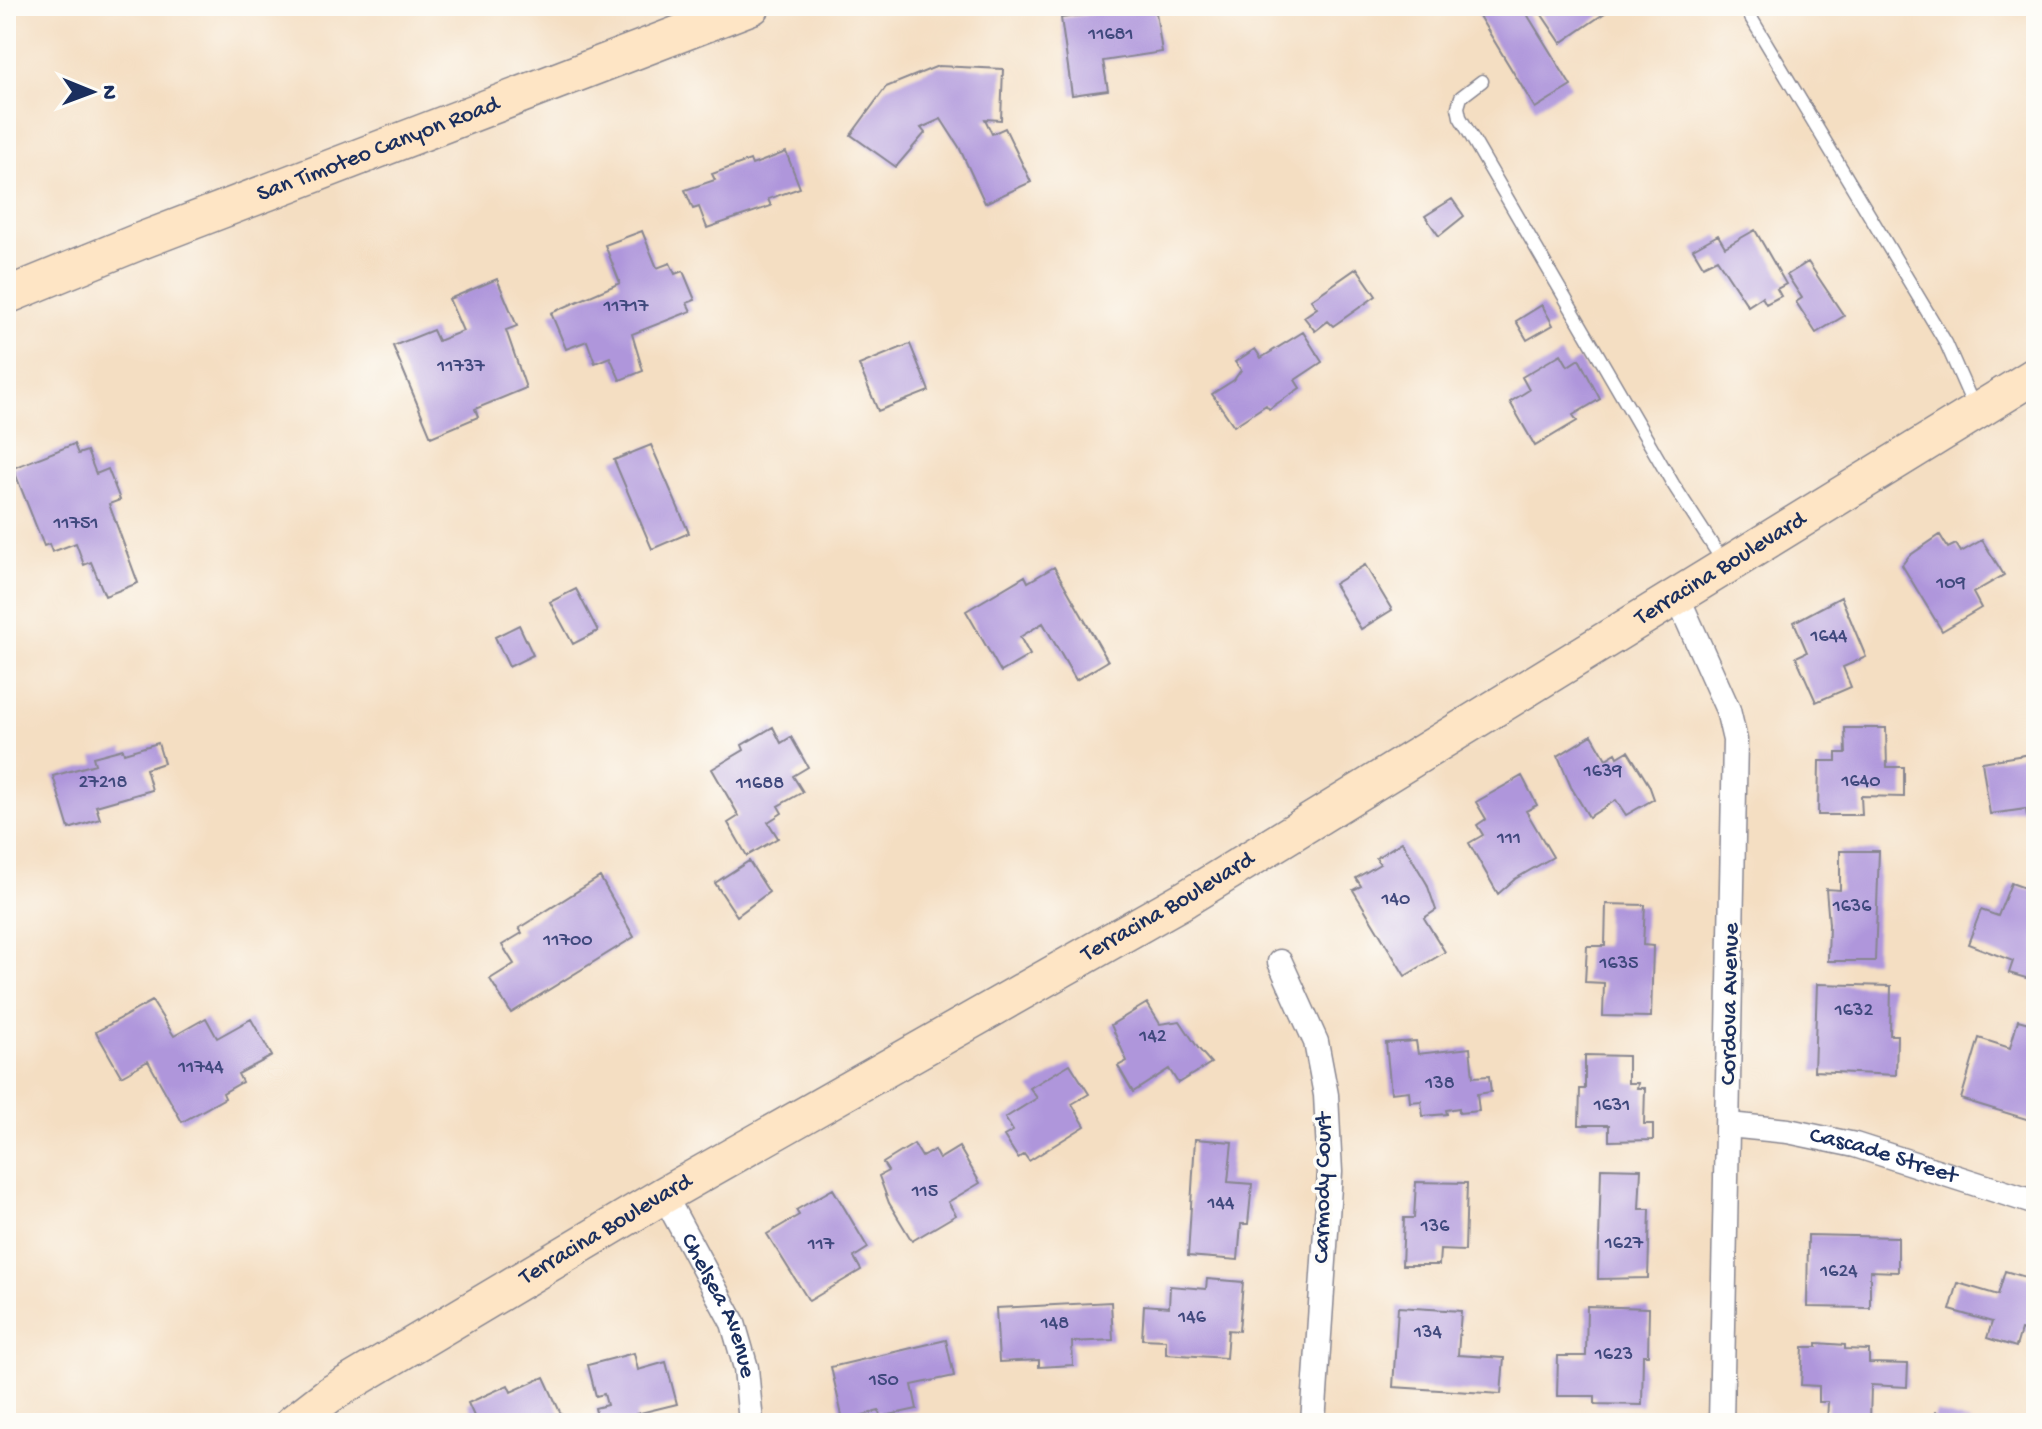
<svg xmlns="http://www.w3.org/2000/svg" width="2042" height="1429" viewBox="0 0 2042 1429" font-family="'Gochi Hand',sans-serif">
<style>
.building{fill:#af96db}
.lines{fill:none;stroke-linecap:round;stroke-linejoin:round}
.service-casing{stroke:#888690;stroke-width:15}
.minor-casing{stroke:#888690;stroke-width:27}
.secondary-casing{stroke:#888690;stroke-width:39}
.service{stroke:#fff;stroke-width:12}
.minor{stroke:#fff;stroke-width:24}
.secondary{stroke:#fee5c5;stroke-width:36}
.labels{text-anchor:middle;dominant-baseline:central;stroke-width:7;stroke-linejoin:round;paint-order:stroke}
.number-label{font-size:20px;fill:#40497d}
.street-label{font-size:24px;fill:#1b2f5e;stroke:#fdfcf7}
</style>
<rect width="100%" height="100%" fill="#fdfcf7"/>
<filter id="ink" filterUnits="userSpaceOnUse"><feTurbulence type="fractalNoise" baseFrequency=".0125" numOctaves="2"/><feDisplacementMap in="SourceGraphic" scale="16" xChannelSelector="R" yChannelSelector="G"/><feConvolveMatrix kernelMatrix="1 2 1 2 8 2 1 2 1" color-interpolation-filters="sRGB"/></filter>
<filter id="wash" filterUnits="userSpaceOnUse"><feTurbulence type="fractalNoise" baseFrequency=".006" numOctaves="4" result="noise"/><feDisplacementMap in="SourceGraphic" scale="32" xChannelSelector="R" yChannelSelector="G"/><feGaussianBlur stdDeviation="1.8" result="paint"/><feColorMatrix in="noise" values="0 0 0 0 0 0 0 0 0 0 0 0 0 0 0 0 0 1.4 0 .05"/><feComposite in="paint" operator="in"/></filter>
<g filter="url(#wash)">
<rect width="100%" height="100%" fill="#f4dec2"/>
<g id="blocks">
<path class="building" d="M1112,6h43l7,46 -59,9 5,29 -36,5 -11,-77 32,-4 -1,-5z
M1484,6h38l49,80 -36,22 -59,-97z
M1536,6h79l-54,37z
M938,66l65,3 -2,51 -16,-1 7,15 13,-6 26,54 -46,21 -26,-56 -18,-28 -20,9 4,5 -29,34 -45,-32 35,-48z
M786,152l14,36 -32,11 3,7 -64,22 -8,-21 -6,2 -8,-19 30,-10 -3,-6 38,-14 2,5z
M1452,199l12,17 -25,20 -14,-20z
M1755,230l31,54 -9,5 4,7 -15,8 -4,-7 -14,9 -31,-47 -14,7 -10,-17 25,-14 7,12z
M642,231l15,37 13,-5 5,11 8,-3 12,29 -8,3 4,8 -59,23 11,37 -23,9 -10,-23 -15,6 -8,-22 -21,8 -15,-36 69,-30 -15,-38z
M1808,262l36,54 -28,17 -20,-31 6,-4 -15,-23z
M1357,268l19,28 -43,30 -5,-5 -13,10 -11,-14 13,-9 -6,-8z
M497,279l20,47 -11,4 20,58 -51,21 3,8 -47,20 -38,-91 40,-16 5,11 25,-10 -14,-32z
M1542,305l11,20 -26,15 -11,-19z
M1303,332l19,30 -27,18 5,8 -31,21 -3,-4 -32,21 -22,-32 22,-14 7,-10 -6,-8 20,-13 6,9z
M910,344l19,47 -51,20 -19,-46z
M1561,354l7,12 11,-7 21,40 -27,16 4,6 -42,25 -25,-44 19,-12 -7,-13z
M74,444l4,10 9,-3 9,23 12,-5 12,31 -11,4 29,79 -33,13 -14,-34 -7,3 -8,-22 -24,9 -3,-8 -5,2 -31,-78z
M651,445l38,88 -37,16 -38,-89z
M1940,535l8,13 8,-4 5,8 21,-12 22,35 -31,18 8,15 -39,23 -40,-66 7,-9z
M1365,565l27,45 -31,19 -27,-45z
M1054,567l54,94 -32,19 -33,-57 -23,14 10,18 -29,17 -35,-61 59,-35 3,6z
M576,589l22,42 -25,13 -23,-42z
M1841,597l25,60 -23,10 8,20 -35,15 -20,-45 11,-5 -13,-30z
M519,625l14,30 -24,12 -14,-30z
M773,727l8,16 10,-6 17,30 -15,9 10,16 -25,14 4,7 -14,9 10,16 -31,18 -19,-33 11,-7 -27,-47 32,-19 -2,-5z
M1845,728h41l1,39h17v30l-43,-1 1,19h-44l1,-54h17v-8h10z
M1592,735l14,24 10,-6 2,4 10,-6 21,34 5,14 -28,16 -10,-15 -27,17 -18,-30 -13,-31z
M158,743l6,20 -18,6 6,21 -56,16 4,13 -31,10 -16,-53 42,-12 -2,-7 30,-8 1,4z
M2036,753v62l-9,1 -1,-7 -36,5 -8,-52z
M1522,776l15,29 -11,6 27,46 -38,22 -17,15 -29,-51 14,-8 -6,-10 9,-6 -10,-17z
M1402,842l25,42 9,26 -12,8 21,34 -40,24 -52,-86 8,-4 -5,-8 24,-14 -4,-6z
M1840,851h39l-4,110h-47l1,-37 -3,-35 14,1z
M749,861l20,31 -32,24 -22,-33z
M600,877l34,60 -123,76 -21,-34 24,-15 -12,-19 20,-12 -3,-5z
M2011,883l25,9v89l-27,-8 4,-12 -45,-17 13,-34 17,6z
M1606,904l39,1 -2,40 10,1 -2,71 -48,-1 1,-33 -19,-1 2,-36h18z
M1817,984l74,2 -1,49h7l-1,40 -82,-4z
M152,1001l22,35 32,-18 11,20 34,-19 21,37 -34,18 4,8 -19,11 2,5 -43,24 -34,-61 -27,15 -25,-44z
M1147,1003l13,21 20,-3 18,27 13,15 -33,20 -9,-14 -36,23 -15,-26 9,-5 -16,-36z
M2018,1020l18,5v97l-75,-23 18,-61 31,10z
M1416,1041l2,13 52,-6 3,29 16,-1 2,16 -14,2 2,17 -20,2v-5l-13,2 1,4 -24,2 -2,-15 -11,1 -1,-11 -18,2 -5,-50z
M1585,1055l43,1v27h10l-1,5h8l-1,36h9v16l-44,1v-16h-30l1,-36h5z
M1070,1064l19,30 -17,10 13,22 -56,35 -5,-7 -6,4 -14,-22 9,-5 -8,-13 32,-20 -7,-10z
M1195,1139l37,3 -4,40 24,2 -4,40h-7l-3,36 -50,-4z
M914,1144l8,13 12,-7 5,9 20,-12 21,36 -32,19 8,13 -44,26 -23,-38 -10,-27 9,-5 -5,-8z
M1601,1168l40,1 -2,40h11l-2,69 -50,1z
M1416,1182l51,1 -2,68 -25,-1 -1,15h-37l2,-47h10z
M833,1189l35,59 -14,9 7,13 -52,31 -42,-67 32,-19 -3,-5z
M1808,1235l90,2v35l-28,-1v37l-63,-1z
M2005,1271l31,9v55l-15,-5 -5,17 -29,-9 5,-16 -42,-12 8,-27 40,12z
M1207,1279l36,3 -4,49 -11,-1 -2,28 -60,-4v-14l-24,-1 2,-34 25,2 1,-21 36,3z
M1111,1302l2,38 -41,2 1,23 -34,2v-7l-40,2 -3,-54z
M1587,1306l62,2 -1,47h-5l-1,50 -47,-1v-8h-38l1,-40h28z
M1398,1307l63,4 -3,44 46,3 -3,36 -108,-7z
M946,1340l8,36 -42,9 5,24 -37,8 -1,-6 -36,9 -12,-53z
M1817,1343l28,2v4l24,1v13l39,1 -1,23 -36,-2 -1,38h-43l1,-21h-9v-16l-18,-1 2,-38h14z
M634,1353l4,17 28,-8 11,42 -41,10 1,9h-39l-3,-15 12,-3 -3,-11 -8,2 -8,-31z
M544,1377l21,46h-88l-9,-20 40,-18 3,7z
M1936,1412l35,10v1h-38z"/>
</g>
</g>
<g filter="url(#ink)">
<use href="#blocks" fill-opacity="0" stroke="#888690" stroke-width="2"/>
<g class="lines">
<defs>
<path id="service" d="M1744,6l202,337 29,66
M1482,81l-21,16 -3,10 2,10 213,367 51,79"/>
<g id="minor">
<path d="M1677,596l51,114 7,30 -14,683"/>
<path d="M1280,962l36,80 10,53 4,77 -17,251"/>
<path id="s1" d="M1729,1125l59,6 67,14 181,58"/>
<path id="s2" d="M664,1195l69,128 13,45 5,55"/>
</g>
<g id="secondary">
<path id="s3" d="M6,296l132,-54 614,-236"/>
<path id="s4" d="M293,1423l36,-28 335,-200 521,-296 851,-524"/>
</g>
</defs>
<use href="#service" class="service-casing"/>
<use href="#minor" class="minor-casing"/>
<use href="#secondary" class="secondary-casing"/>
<use href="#service" class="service"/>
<use href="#minor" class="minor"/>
<use href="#secondary" class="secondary"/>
</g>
</g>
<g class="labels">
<g class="number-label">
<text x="1111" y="35">11681</text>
<text x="626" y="307">11717</text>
<text x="461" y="367">11737</text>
<text x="76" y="524">11751</text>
<text x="1951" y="584">109</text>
<text x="1829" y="637">1644</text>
<text x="1603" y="772">1639</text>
<text x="1861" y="782">1640</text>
<text x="103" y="783">27218</text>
<text x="760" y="784">11688</text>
<text x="1509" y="839">111</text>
<text x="1396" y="900">140</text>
<text x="1852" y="907">1636</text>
<text x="568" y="941">11700</text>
<text x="1619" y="964">1635</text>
<text x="1854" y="1011">1632</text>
<text x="1153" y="1037">142</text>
<text x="201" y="1068">11744</text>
<text x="1440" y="1084">138</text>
<text x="1612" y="1106">1631</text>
<text x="925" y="1192">115</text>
<text x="1221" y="1204">144</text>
<text x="1435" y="1227">136</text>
<text x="1624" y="1244">1627</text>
<text x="821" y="1245">117</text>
<text x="1839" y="1272">1624</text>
<text x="1192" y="1318">146</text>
<text x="1055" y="1324">148</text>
<text x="1428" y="1333">134</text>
<text x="1614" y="1355">1623</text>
<text x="884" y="1381">150</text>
</g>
<g class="street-label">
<text stroke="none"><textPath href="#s3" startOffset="400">San Timoteo Canyon Road</textPath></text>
<text stroke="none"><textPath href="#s4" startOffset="1664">Terracina Boulevard</textPath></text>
<text stroke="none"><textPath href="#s4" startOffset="1016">Terracina Boulevard</textPath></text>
<text transform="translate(1731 1004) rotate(-89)">Cordova Avenue</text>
<text stroke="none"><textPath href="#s1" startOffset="158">Cascade Street</textPath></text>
<text transform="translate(1324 1188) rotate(-89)">Carmody Court</text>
<text stroke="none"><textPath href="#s4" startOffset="368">Terracina Boulevard</textPath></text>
<text stroke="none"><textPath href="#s2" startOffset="124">Chelsea Avenue</textPath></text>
</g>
</g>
<rect width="2042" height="1429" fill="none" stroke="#fdfcf7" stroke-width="32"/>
<g transform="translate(92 92) rotate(91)" stroke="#fdfcf7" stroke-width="6" paint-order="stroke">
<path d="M0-6L14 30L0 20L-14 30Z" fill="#1b2f5e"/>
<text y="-12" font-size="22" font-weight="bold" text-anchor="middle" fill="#1b2f5e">N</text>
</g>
</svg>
